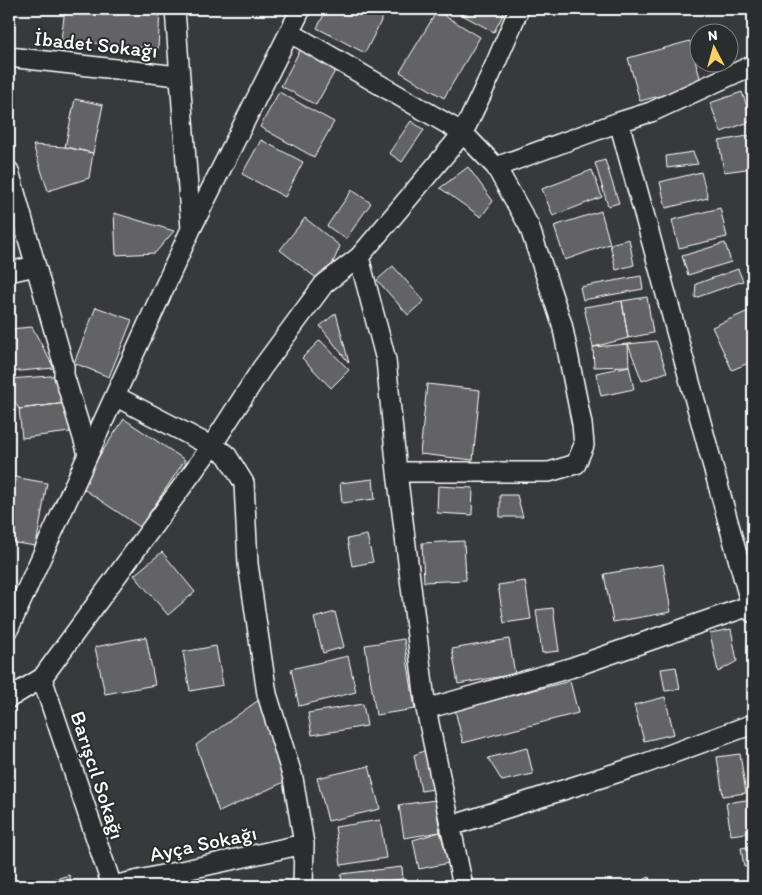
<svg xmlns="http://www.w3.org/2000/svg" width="762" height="895" viewBox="0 0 762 895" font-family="Itim,sans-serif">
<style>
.building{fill:#636465;stroke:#fff}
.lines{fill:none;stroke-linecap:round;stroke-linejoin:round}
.minor-casing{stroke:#fff;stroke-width:22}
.minor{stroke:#2a2d2e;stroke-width:19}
.labels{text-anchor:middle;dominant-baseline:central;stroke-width:4;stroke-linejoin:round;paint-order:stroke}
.street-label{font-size:21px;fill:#fff;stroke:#2a2d2e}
</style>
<rect width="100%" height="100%" fill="#373a3b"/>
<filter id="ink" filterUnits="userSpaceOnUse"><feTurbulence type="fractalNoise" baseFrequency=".02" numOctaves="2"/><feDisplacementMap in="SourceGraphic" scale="10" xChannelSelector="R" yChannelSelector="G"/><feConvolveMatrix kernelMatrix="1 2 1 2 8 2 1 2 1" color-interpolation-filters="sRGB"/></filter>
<g filter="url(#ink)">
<path class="building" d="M65,9h95l-2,40 -97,-9z
M327,9h60l-22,44 -48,-25z
M454,9h52l-12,23 -41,-22z
M437,11l43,26 -36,61 -44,-26z
M690,41l12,44 -62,16 -12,-43z
M300,50l36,19 -20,36 -35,-19z
M279,92l55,30 -20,35 -54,-30z
M742,92l10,29 -31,11 -11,-29z
M75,99l28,6 -10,48 -28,-6z
M411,121l13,9 -22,32 -13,-9z
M753,135v33l-29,4 -5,-31z
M261,140l42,22 -18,35 -43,-23z
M33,145l32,2 28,6 -4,25 -41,13z
M693,152l5,12 -31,4 -1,-12z
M605,160l14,43 -11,3 -13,-43z
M468,167l25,34 -12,16 -41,-29z
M592,170l10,27 -49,19 -11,-27z
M701,172l7,26 -42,10 -6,-26z
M352,190l19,13 -25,36 -19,-13z
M720,208l7,29 -48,11 -7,-28z
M601,211l9,33 -45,16 -11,-34z
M114,213l60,18 -19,22 -39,2z
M305,218l35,28 -16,38 -44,-34z
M629,239l5,26 -18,5 -6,-26z
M725,243l6,19 -43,13 -6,-19z
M393,266l31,35 -16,14 -31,-35z
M738,269l5,12 -48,17 1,-14z
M641,276l2,13 -60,11 -3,-13z
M647,297l6,36 -25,5 -6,-37z
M622,301l6,37 -35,9 -9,-40z
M96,307l36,13 -23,57 -35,-14z
M753,309v52l-21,9 -20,-43z
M336,313l13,50 -29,-37z
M32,327l22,41 -45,4v-43z
M320,340l29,30 -18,18 -29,-30z
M656,341l11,31 -25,9 -14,-37z
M628,344l1,22 -35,1 -1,-20z
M629,366l5,23 -33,7 -5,-23z
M64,375l2,28 -47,6 -10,-17v-13z
M427,384l53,6 -7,70 -53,-6z
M66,403l4,29 -48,6 -3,-29z
M124,419l61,41 -45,67 -61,-41z
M9,476l38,7 -11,63 -27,-4z
M373,479l2,20 -33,4 -2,-20z
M438,486l35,2 -1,27 -35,-2z
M500,495h17l6,22h-23z
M367,535l6,27 -21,4 -5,-27z
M464,541l2,39 -42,2 -2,-39z
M162,552l33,40 -27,23 -34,-40z
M663,564l8,48 -58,10 -9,-48z
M525,581l6,38 -27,4 -6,-38z
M553,608l6,43 -17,2 -6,-43z
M335,612l9,35 -21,6 -9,-35z
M731,629l6,32 -19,11 -8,-39z
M146,637l9,48 -50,9 -10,-47z
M404,639l11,70 -39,6 -11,-70z
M509,639l6,35 -57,10 -6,-35z
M216,646l7,39 -33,6 -7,-39z
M348,656l8,36 -57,14 -8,-37z
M676,667l4,22 -15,2 -4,-22z
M570,681l8,32 -115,30 -8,-33z
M267,694l26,84 -74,34 -23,-67z
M665,697l9,37 -30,7 -10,-36z
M363,704l4,22 -55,9 -4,-22z
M527,748l6,26 -31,7 -14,-23z
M426,750l8,39 -13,2 -7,-36z
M740,754l6,39 -23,3 -6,-39z
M369,766l11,43 -52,12 -11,-43z
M753,799v33l-22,3 -5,-32z
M435,800l5,32 -36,6 -5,-33z
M380,820l6,38 -45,7 -6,-38z
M440,832l9,31 -30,6 -6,-29z
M753,846v19l-9,2 -3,-19z
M402,867l1,12 -61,7 -1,-12z
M69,875l4,11h-40z
M649,877l3,9h-19z"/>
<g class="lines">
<defs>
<path id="minor" d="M175,9l16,220
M289,32l174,101 33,34 33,59 33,98 20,100 2,21 -8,19 -27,8h-152
M9,57l169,19
M619,122l134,491
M496,167l123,-45 32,-10 102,-47
M9,171l55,195v9l24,79
M359,257l27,103 11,112 29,237 37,177
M9,272l26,-6
M115,396l111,58 18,29 4,81 19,130 26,84 11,66 -1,42
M9,628l182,-399 110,-220
M42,678l70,208
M9,698l33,-20 169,-231 51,-79 62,-84 35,-27 104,-124 28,-59 28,-65
M426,709l144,-41 182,-63
M451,826l190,-61 112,-41
M112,886l192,-42"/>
</defs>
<use href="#minor" class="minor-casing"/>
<use href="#minor" class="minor"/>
</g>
</g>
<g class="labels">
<g class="street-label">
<text transform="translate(96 44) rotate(6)">İbadet Sokağı</text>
<text transform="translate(98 775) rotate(72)">Barışcıl Sokağı</text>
<text transform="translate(203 843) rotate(-12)">Ayça Sokağı</text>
</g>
</g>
<rect width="762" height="895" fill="none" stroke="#2a2d2e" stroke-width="30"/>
<rect x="15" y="15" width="732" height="865" fill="none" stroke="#fff" stroke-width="2" filter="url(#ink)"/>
<g transform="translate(714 48) rotate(354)"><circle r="24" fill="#2a2d2e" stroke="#7f8182"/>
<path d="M0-4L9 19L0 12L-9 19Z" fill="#ffd166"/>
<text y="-8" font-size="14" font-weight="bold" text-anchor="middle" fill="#ffffff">N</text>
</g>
</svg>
